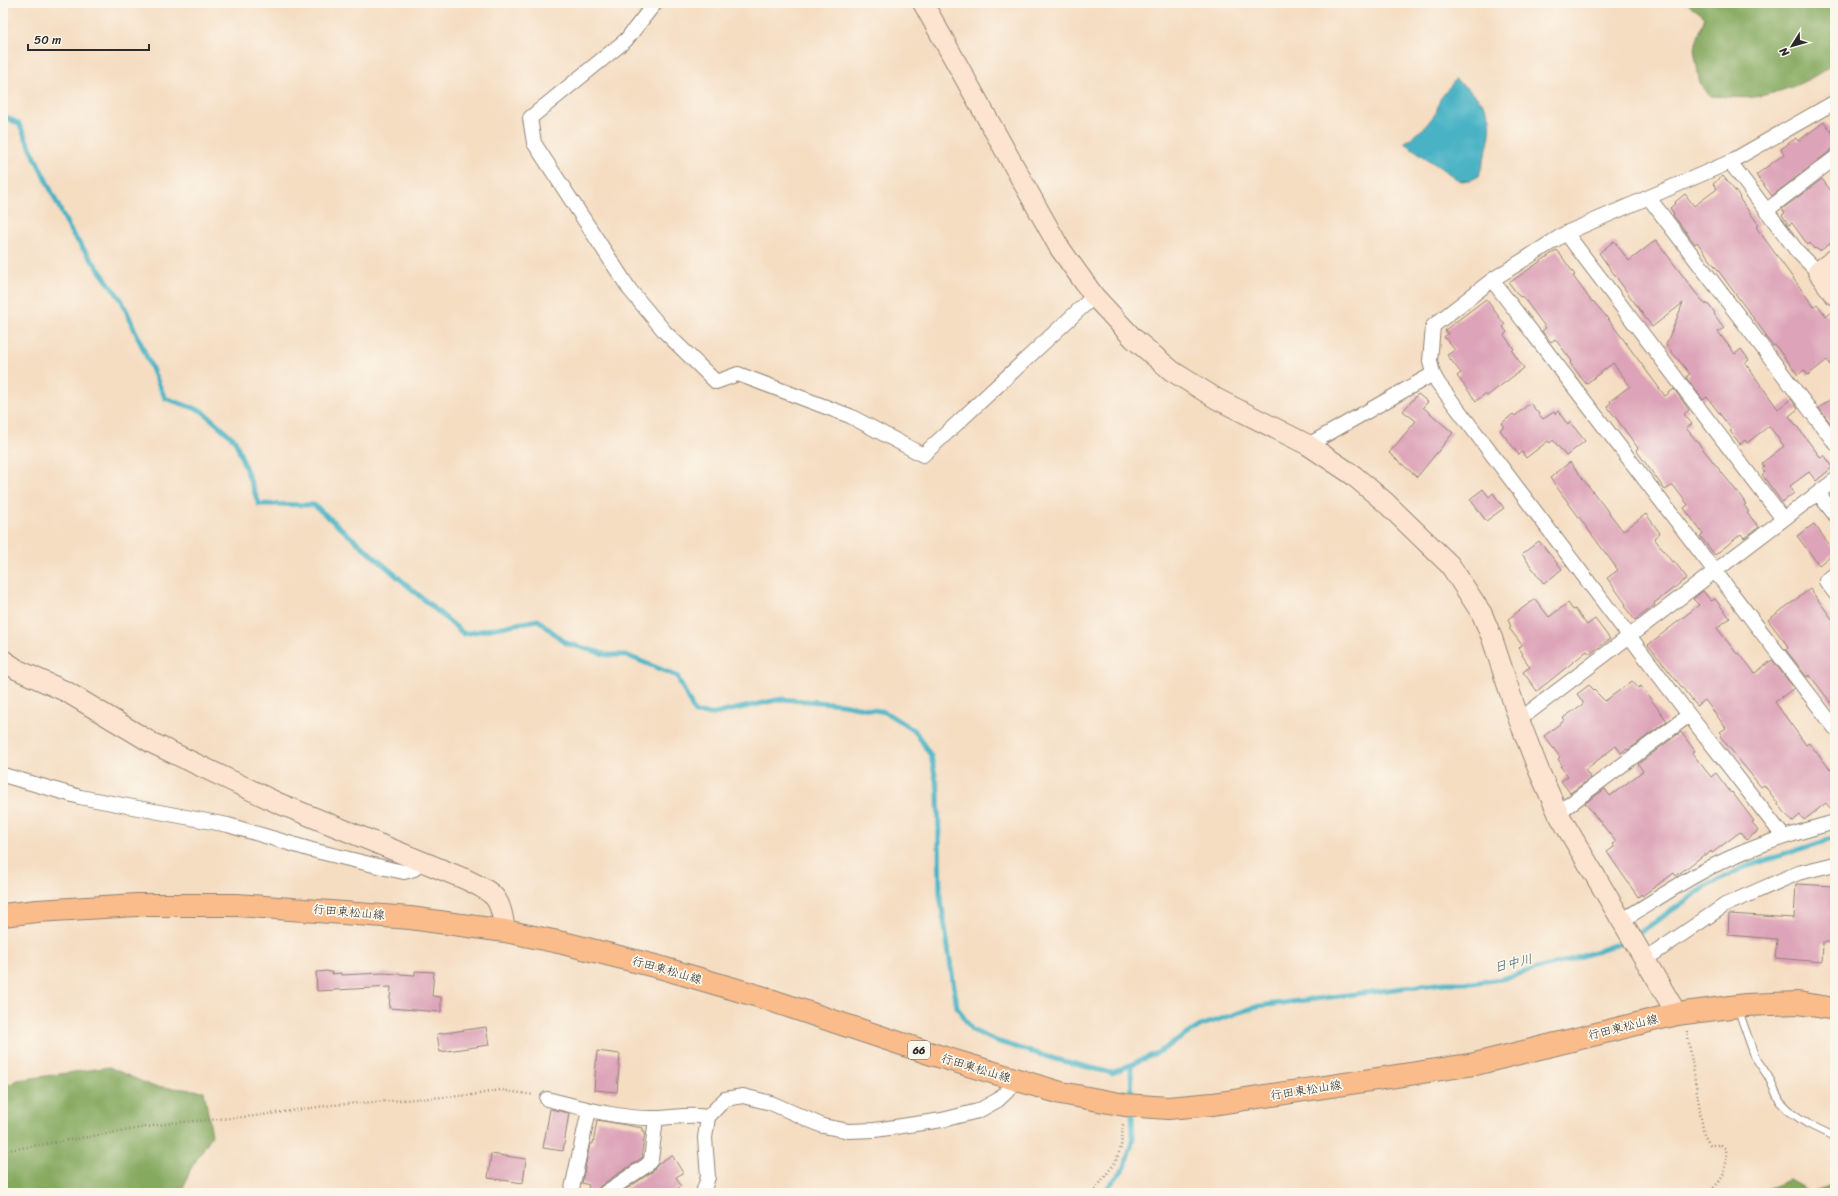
<svg xmlns="http://www.w3.org/2000/svg" width="1838" height="1196" viewBox="0 0 1838 1196" font-family="Sriracha,'Klee One',sans-serif">
<style>
.forest{fill:#85a95e;stroke:#586a44}
.water{fill:#48b3c5;stroke:#3a6f78}
.lines{fill:none;stroke-linecap:round;stroke-linejoin:round}
.stream{stroke:#48b3c5;stroke-width:5}
.building{fill:#dda3b8}
.lane-casing{stroke:#908476;stroke-width:9}
.street-casing{stroke:#908476;stroke-width:16}
.secondary-casing{stroke:#908476;stroke-width:22}
.primary-casing{stroke:#908476;stroke-width:24}
.path{stroke:#908476;stroke-width:2.5;stroke-dasharray:1 3;stroke-linecap:butt}
.lane{stroke:#fff;stroke-width:7}
.street{stroke:#fff;stroke-width:14}
.secondary{stroke:#fde4d0;stroke-width:20}
.primary{stroke:#f9bc8a;stroke-width:22}
.labels{text-anchor:middle;dominant-baseline:central;stroke-width:3.5;stroke-linejoin:round;paint-order:stroke}
.shield{fill:#fbf7ec;stroke:#696865;stroke-width:1}
.shield-label{font-size:11px;font-weight:bold;fill:#2b2b2b}
.street-label{font-size:12px;fill:#2b2b2b;stroke:#fbf7ec}
.water-label{font-size:13px;font-style:italic;fill:#355b61;stroke:#fbf7ec}
</style>
<rect width="100%" height="100%" fill="#fbf7ec"/>
<filter id="ink" filterUnits="userSpaceOnUse"><feTurbulence type="fractalNoise" baseFrequency=".025" numOctaves="2"/><feDisplacementMap in="SourceGraphic" scale="8" xChannelSelector="R" yChannelSelector="G"/><feConvolveMatrix kernelMatrix="1 2 1 2 8 2 1 2 1" color-interpolation-filters="sRGB"/></filter>
<filter id="wash" filterUnits="userSpaceOnUse"><feTurbulence type="fractalNoise" baseFrequency=".012" numOctaves="4" result="noise"/><feDisplacementMap in="SourceGraphic" scale="16" xChannelSelector="R" yChannelSelector="G"/><feGaussianBlur stdDeviation="0.9" result="paint"/><feColorMatrix in="noise" values="0 0 0 0 0 0 0 0 0 0 0 0 0 0 0 0 0 1.4 0 .05"/><feComposite in="paint" operator="in"/></filter>
<g filter="url(#wash)">
<rect width="100%" height="100%" fill="#f5ddc2"/>
<path class="forest" d="M1245,3h82l-13,5z
M1687,3h148v59c-23,19 -51,30 -81,35 -14,2 -29,-1 -43,-1l-11,-12 -6,-35 11,-32z
M109,1067l43,19 52,5 8,44 -22,35 -8,23h-179v-105l15,-8z
M1789,1180l22,12 24,-8v9h-78z"/>
<path class="water" d="M1455,80c48,31 38,47 24,96l-8,4 -11,1 -56,-38 20,-15 12,-15 4,-14z"/>
<g class="lines">
<path class="stream" d="M3,115l16,9 52,108 51,69 43,97 37,13 33,29 24,64 55,1 150,129 74,-14 28,23 42,12h18l51,21 18,37 19,1 67,-15 61,5 43,8 30,19 16,25 7,34 2,105 17,112 15,23 24,11 59,18 57,14 47,-21 41,-26 58,-20 186,-23h28l29,-4 75,-21 53,-18
M1635,936l72,-50 38,-19 90,-29
M1131,1065l1,36
M1103,1193l22,-26 8,-29 -1,-27"/>
</g>
<g id="blocks">
<path class="building" d="M1824,122l11,14v11l-63,49 -16,-21 28,-21 -3,-5 15,-11 2,3z
M1723,176l17,21 -1,1 20,27 -3,2 58,80 3,-3 9,12 9,-7v62l-8,-11 -19,15 -4,-5 -6,5 -23,-30 -2,1 -8,-10 1,-1 -69,-93 -2,2 -22,-29 1,-1 -4,-6 6,-5 -1,-1 10,-8 9,12 23,-17 -4,-5z
M1822,179l13,17v44l-15,11 -5,-3 -1,1 -4,-6 -2,2 -16,-22 -3,2 -7,-10 3,-2 -3,-4z
M1656,240l39,52 11,13 1,-2 8,10 -1,1 10,14 -6,4 17,22 6,-5 8,11 -4,3 33,46 13,-10 7,10 -9,7 32,42 3,-3 9,12 -17,14 -7,-9 -19,14 4,7 -12,9 -20,-27 3,-3 -3,-3 2,-2 -2,-4 22,-17 -15,-20 -22,17 -2,-3 -5,4 -10,-13 2,-1 -25,-33 -4,3 -16,-21v-3l3,-2 -24,-29 17,-42 -31,24 -53,-74 15,-12 15,20z
M1557,250l18,25 -2,1 19,26 1,-1 13,15 59,80 9,-7 15,21 -5,4 8,10 -6,4 53,66 7,10 -2,1 5,7 -2,1 12,14 -15,11 -3,-4 -26,21 -15,-19 3,-2 -19,-26 4,-3 -15,-20 -8,5 -29,-40 2,-2 -8,-11 -23,-31 4,-3 -1,-2 20,-15 -17,-23 -27,21 -16,-21 2,-2 -17,-22 -4,3 -9,-11 4,-3 -24,-32 -2,1 -11,-14z
M1486,299l19,26 -2,2 4,5 -3,3 10,14 -2,2 12,17 -37,28 -2,-2 -9,7 -19,-25 4,-3 -14,-18 8,-5 -11,-13 4,-3 -3,-4z
M1418,394l10,8 -5,5 30,26 -36,44 -28,-24 27,-32 -13,-10z
M1835,396v33l-16,-21z
M1530,403l13,16 11,-7 1,2 3,-3 10,14 2,-3 15,19 -19,15 -13,-16 -3,3 -2,-2 -22,17 -4,-6 -3,3 -19,-25 4,-4 -2,-3 11,-9 2,2z
M1570,462l53,69 23,-17 14,19 -6,5 18,24 2,-1 13,17 -33,25 1,2 -20,15 -11,-14 2,-2 -19,-26 11,-8 -68,-92z
M1483,489l6,8 4,-4 11,15 -18,13 -16,-22z
M1814,524l21,28 -16,13 -22,-29z
M1539,541l23,28 -18,15 -22,-30z
M1810,589l25,34v85l-24,-31 -1,-2 -3,2 -21,-27 2,-2 -1,-3 -19,-25z
M1703,591l8,10 4,-2 15,19 -13,10 20,26 2,-1 16,20 17,-13 22,28 -19,14 31,43 3,-2 26,32v39l-9,-11 -22,17 -4,-5 -8,7 -28,-37 -3,2 -41,-51 2,-2 -2,-2 6,-4 -21,-28 -8,6 -49,-61 51,-40 -6,-6z
M1535,599l14,18 19,-14 5,7 2,-1 12,16 8,-6 15,20 -20,15 -3,-3 -50,40 -14,-19 7,-5 -8,-12 1,-1 -4,-6 3,-3 -13,-17 2,-1 -3,-8z
M1632,681l6,7 3,-2 26,35 -39,29 -1,-1 -6,4 -5,-7 -31,24 6,8 -21,15 -9,-12 7,-5 -8,-10 2,-1 -4,-6 2,-2 -16,-21 21,-16 -2,-2 20,-14v-2l-6,-8 12,-9 16,16z
M1681,732l14,19 -3,2 19,24 5,-4 15,20 1,-1 22,29 -2,1 6,9 -12,9 -6,-8 -28,21 -1,-2 -5,5 -1,-2 -29,22 -2,-3 -32,23 -1,-2 -3,3 -31,-45 7,-5 -2,-3 4,-2 -31,-39 20,-14 5,7 33,-25 -5,-7z
M1796,884l38,2 -2,35h3v21h-12l-1,20 -47,-4 2,-19 -49,-4 1,-21 65,4z
M328,971v1h4v2l9,-1v2l42,-2 32,2v-4l19,1 -2,24 9,1v15l-52,-4 2,-21 -74,4 -1,-19z
M486,1027l3,18 -49,7 -3,-18z
M597,1051l23,3 -3,38 -23,-2z
M550,1109l19,4 -6,38 -20,-3z
M597,1120l46,8v3h2l-3,21 1,5 -43,29 -3,7h-10l2,-8 -7,-2 8,-39h3z
M491,1154l35,5 -3,24 -35,-5z
M672,1155l11,18 -7,4 5,9 -10,7h-51l32,-21 7,-9z"/>
</g>
</g>
<g filter="url(#ink)">
<use href="#blocks" fill-opacity="0" stroke="#908476" stroke-width="1"/>
<g class="lines">
<defs>
<path id="lane" d="M1738,1009l17,48 13,19 12,26 9,9 19,13 27,13"/>
<path id="street" d="M655,3l-29,37 -96,78 4,25 96,147 35,42 51,50 22,-8 112,42 73,39 171,-159
M1730,162l67,89 21,21
M1649,198l186,245
M1767,210l68,-52
M1566,233l217,286
M1492,280l343,448
M1433,374l5,9 251,332 94,121
M1308,445l125,-71 -3,-13 3,-35 59,-46 74,-47 164,-71 105,-60
M1818,493l17,22
M1835,574l-9,7 9,12
M1519,720l316,-240
M3,775l77,22 148,28 84,25 78,19 14,3 10,-3 8,-6
M1558,813l131,-98
M1621,921c25,-15 50,-32 75,-46 44,-25 91,-40 139,-53
M1646,959l79,-54 73,-32 37,-9
M547,1099c36,9 72,20 109,19 18,0 33,-5 52,-1
M571,1193l18,-83
M605,1193l42,-28 4,-5 5,-42
M703,1193l5,-16 -3,-39 3,-21 17,-18 18,-3 28,7 52,23 26,5 26,-1 67,-10 36,-9 20,-11 20,-19"/>
<path id="secondary" d="M923,3l136,244 35,49 39,42 39,33 45,28 91,46 45,30 32,27 65,63 32,49 10,24 27,82 20,51 19,42 119,201
M1835,259l-17,13 17,23
M3,660l15,10 49,22 85,51 126,60 187,76c31,15 35,17 40,52"/>
<path id="primary" d="M3,915l34,-4 100,-6h100l173,13 95,13 58,12 96,24 99,29 177,59 126,38 64,12 43,3 45,-4 262,-40 202,-50 69,-9 52,-2 37,6"/>
</defs>
<use href="#lane" class="lane-casing"/>
<use href="#street" class="street-casing"/>
<use href="#secondary" class="secondary-casing"/>
<use href="#primary" class="primary-casing"/>
<path class="path" d="M1687,1031l17,104 6,10h11l5,4c1,22 -1,29 -18,44
M3,1151l168,-28 84,-7 77,-11 141,-10 27,-5 34,5
M1093,1193l23,-32 5,-14 2,-23"/>
<use href="#lane" class="lane"/>
<use href="#street" class="street"/>
<use href="#secondary" class="secondary"/>
<use href="#primary" class="primary"/>
</g>
</g>
<g class="labels">
<rect class="shield" x="908" y="1041" width="22" height="18" rx="3"/>
<g class="shield-label">
<text x="919" y="1050">66</text>
</g>
<g class="street-label">
<text transform="translate(349 912) rotate(5)">行田東松山線</text>
<text transform="translate(667 970) rotate(16)">行田東松山線</text>
<text transform="translate(1623 1027) rotate(-14)">行田東松山線</text>
<text transform="translate(976 1068) rotate(17)">行田東松山線</text>
<text transform="translate(1306 1090) rotate(-9)">行田東松山線</text>
</g>
<g class="water-label">
<text transform="translate(1513 963) rotate(-14)">日中川</text>
</g>
</g>
<rect width="1838" height="1196" fill="none" stroke="#fbf7ec" stroke-width="16"/>
<g transform="translate(1792 46) rotate(233)" stroke="#fbf7ec" stroke-width="3" paint-order="stroke">
<path d="M0-3L7 15L0 10L-7 15Z" fill="#2b2b2b"/>
<text y="-6" font-size="11" font-weight="bold" text-anchor="middle" fill="#2b2b2b">N</text>
</g>
<path d="M28 44v6h121v-6" fill="none" stroke="#2b2b2b" stroke-width="2"/>
<text x="34" y="44" font-size="12" fill="#2b2b2b" stroke="#fbf7ec" stroke-width="3" paint-order="stroke">50 m</text>
</svg>
